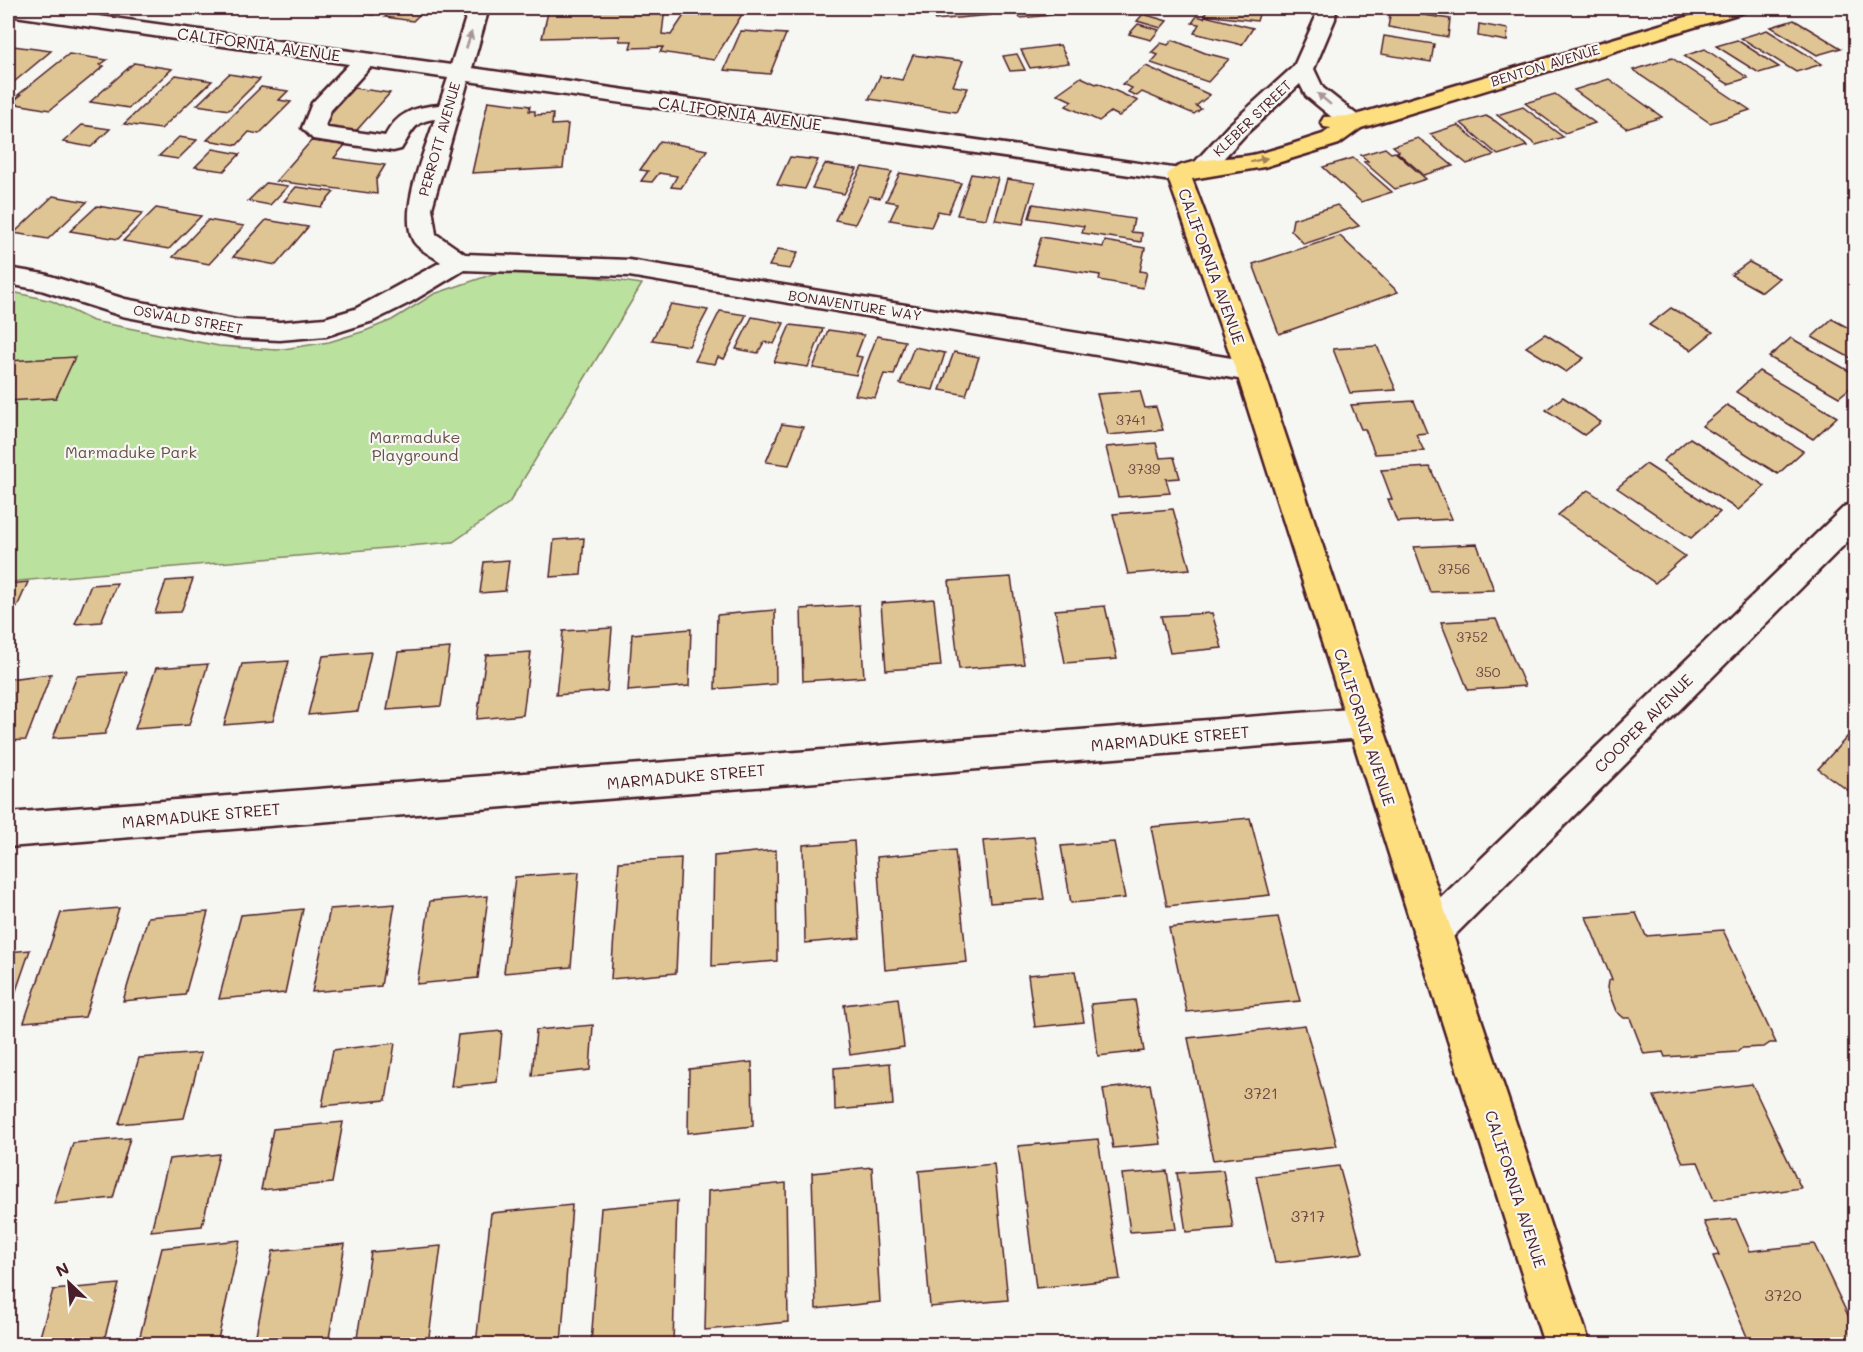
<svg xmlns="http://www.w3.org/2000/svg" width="1863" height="1352" viewBox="0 0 1863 1352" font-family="Mali,sans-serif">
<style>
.green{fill:#bae19d;stroke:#828064;stroke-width:1.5}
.building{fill:#dfc494;stroke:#4a1f2b;stroke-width:1.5}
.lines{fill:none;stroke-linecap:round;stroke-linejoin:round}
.minor-casing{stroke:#4a1f2b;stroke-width:5}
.major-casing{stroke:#4a1f2b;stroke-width:5}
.minor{fill:#f6f6f2;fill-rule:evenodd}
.major{fill:#fddf80;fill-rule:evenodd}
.oneway{fill:#a99598}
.oneway2{fill:#a47f56}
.labels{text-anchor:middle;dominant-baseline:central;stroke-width:4.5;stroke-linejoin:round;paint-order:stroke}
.far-street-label{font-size:14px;fill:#4a1f2b;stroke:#f6f6f2}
.number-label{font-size:14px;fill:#6f4845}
.street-label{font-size:16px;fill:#4a1f2b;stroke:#f6f6f2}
.park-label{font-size:16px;fill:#665048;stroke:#f6f6f2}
.near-number-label{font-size:16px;fill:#6f4845}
</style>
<rect width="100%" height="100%" fill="#f6f6f2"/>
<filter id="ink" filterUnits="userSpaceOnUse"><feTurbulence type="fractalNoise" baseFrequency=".0167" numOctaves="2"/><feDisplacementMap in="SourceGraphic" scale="12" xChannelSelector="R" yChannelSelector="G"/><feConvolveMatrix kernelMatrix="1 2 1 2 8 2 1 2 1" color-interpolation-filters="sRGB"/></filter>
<g filter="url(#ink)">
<path class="green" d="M502,271h51l89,13 -133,219 -56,39 -445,40v-291l44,10 41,20 126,25 58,4 52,-8 36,-11 27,-11 42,-26z"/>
<path class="building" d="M345,8h35l-7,7 -30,-5z
M395,8h31l-13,13 -28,-4z
M549,8h116l-3,26 9,1 18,-27h57l-32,52 -54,-8 3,-5 -33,1 2,-7h-13l1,-5 -78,2z
M931,8h57l3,7 -56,5z
M1015,8h34l3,7 -32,3z
M1055,8h35l1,3 -33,3z
M1207,8h54l-4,13 -52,-6z
M1391,10l59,9 -2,18 -60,-10z
M1143,14l24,7 -6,7 -24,-7z
M1197,16l7,2 1,-2 48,12 -11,17 -48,-12 5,-9 -7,-1z
M1794,20l47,28 -24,7 -46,-28z
M1138,24l21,6 -8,10 -22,-6z
M1479,24l29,5 -1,12 -29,-5z
M1767,30l55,34 -26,8 -55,-34z
M741,31l45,3 -16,40 -46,-4z
M1384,36l50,8 -3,18 -50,-8z
M1173,40l32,13 24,6 -21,23 -57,-19 7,-8 -7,-2 10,-10 7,2z
M1737,40l42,27 -20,6 -43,-27z
M1060,45l9,18 -39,5 -9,-18z
M13,46l38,5 -43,36v-37z
M1705,49l43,29 -20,6 -44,-28z
M69,54l38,6 -7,5 4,1 -54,44 -39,-7 10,-8h-3z
M1017,54l8,16 -15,1 -7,-15z
M913,55l50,6 -10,25 15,2 -12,24 -87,-13 11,-23 22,4z
M1672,58l78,52 -40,13 -77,-53z
M134,63l38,6 -43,39 -39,-6z
M1146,66l64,29 -14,11 5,3 -7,5 -52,-22 -5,4 -9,-4 4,-4 -10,-4z
M229,74l31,5 -31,31 -32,-5z
M176,75l36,6 -51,48 -37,-5z
M1081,77l15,7 2,-1 40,18 -19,15 -8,-4 -12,9 -33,-15 6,-5 -15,-7z
M1609,79l53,38 -36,11 -52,-38z
M261,87l27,4 -9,9 12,2 -32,32 -10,-2 -12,13 -30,-5z
M354,88l36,5 -34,38 -37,-5z
M1555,94l40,29 -30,10 -40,-30z
M488,101l42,5 -1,5h6v4l18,-1 -1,11 16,-1 -5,44 -91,5z
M1523,107l40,30 -27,8 -39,-30z
M1486,116l9,5 32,25 -29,9 -37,-32z
M82,125l28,4 -19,18 -28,-5z
M1458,125l36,30 -27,9 -37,-30z
M179,137l18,3 -19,19 -19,-3z
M1418,138l7,5 28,23 -29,9 -27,-23 2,-1 -6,-5z
M311,141l34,4 -11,13 51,7 -9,15 1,14 -101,-13z
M660,141l47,9 -26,38 -10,-1 6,-11 -18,-3 -7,9 -11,-1 7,-10 -8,-1z
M1385,148l6,5 4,-1 31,27 -31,10 -31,-27 4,-1 -7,-6z
M213,149l27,5 -16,17 -29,-4z
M790,157l28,3 -13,29 -28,-4z
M1353,158l39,34 -31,10 -38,-35z
M825,164l32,5 -13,25 -32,-6z
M862,167l30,5 -12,26 -11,-2 -14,28 -20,-4z
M900,173l61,10 -13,30 -10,-2 -7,16 -41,-7 8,-17 -12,-2z
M971,174l27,4 -12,41 -29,-4z
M1007,179l28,4 -12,41 -28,-4z
M266,183l22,3 -18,19 -22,-4z
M296,187l38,5 -13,15 -37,-6z
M53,196l34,6 -39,37 -34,-6z
M1033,204l101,15 -3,13 11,1 -1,9 -59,-9 2,-7 -55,-8z
M1337,205l22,21 -55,18 -13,-14 2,-11z
M97,206l46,7 -25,26 -48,-8z
M156,208l45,8 -32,33 -46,-8z
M208,220l36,6 -35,38 -36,-7z
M266,220l42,7 -32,38 -43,-8z
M1340,236l58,56 -119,42 -26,-70z
M1041,237l62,10 2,-6 40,7 -5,23 7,1 -4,16 -44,-8 1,-5 -67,-10z
M778,249l20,3 -8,17 -21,-3z
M1749,262l30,16 -17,14 -31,-17z
M671,304l37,6 -19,36 -37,-6z
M1671,308l42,24 -22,18 -42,-25z
M720,311l26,4 -22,44 -6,-2 -3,7 -20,-3z
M752,317l32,6 -10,21 -10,-2 -6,11 -22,-4z
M1832,319l24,13v29l-44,-24z
M790,325l33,4 -15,38 -34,-5z
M828,330l36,5 -8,21 6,1 -6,18 -43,-7z
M1545,334l39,24 -18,14 -40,-25z
M877,336l28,5 -11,34 -10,-1 -9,24 -20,-3z
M1791,338l65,37v8l-17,14 -70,-40z
M1377,346l19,44 -46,3 -17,-44z
M914,347l31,6 -12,37 -33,-6z
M954,352l25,5 -13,38 -26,-5z
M75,357l-19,41 -48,3v-40z
M1759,371l78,46 -24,22 -77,-47z
M1140,391l5,17 11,-1 7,23 -55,5 -11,-41z
M1563,397l38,25 -17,13 -38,-25z
M1414,401l13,32 -11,1 8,17 -49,3 -10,-25h-4l-10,-24z
M1727,405l76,46 -25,23 -76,-48z
M782,424l21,3 -14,38 -23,-3z
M1690,438l75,48 -27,24 -75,-49z
M1156,443l4,15 14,-1 6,21 -14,1 4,14 -52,4 -12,-50z
M1646,464l74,48 -29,26 -74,-50z
M1430,467l22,52 -55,3 -9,-23h4l-11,-29z
M1588,490l97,66 -30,27 -97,-68z
M1173,509l17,60 -62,5 -15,-60z
M584,538l-3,37 -31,2 4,-37z
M1477,544l17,46 -64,2 -16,-45z
M509,560l-4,31 -25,2 4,-31z
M1011,577l13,87 -65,5 -10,-88z
M193,579l-12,33 -26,1 11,-32z
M28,582l-11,25 -9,1v-24z
M117,583l-16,39 -26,2 16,-39z
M934,599l7,67 -55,4 -5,-67z
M859,605l5,72 -61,4 -2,-72z
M1105,606l12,53 -52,4 -10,-53z
M775,610l1,74 -61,5 2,-74z
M1212,613l10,35 -52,5 -9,-37z
M1496,619l29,67 -57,4 -27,-68z
M612,628l-5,63 -51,4 7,-64z
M691,629l-2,57 -61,5 4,-57z
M450,648l-9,58 -54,4 11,-58z
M371,652l-13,59 -50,4 15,-59z
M531,652l-8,63 -46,4 9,-64z
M289,661l-16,60 -49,4 18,-61z
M208,664l-19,61 -54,4 21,-61z
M127,672l-22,62 -52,4 24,-62z
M51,674l-25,66 -18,1v-62z
M1849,735l7,4v57l-38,-27z
M1250,818l20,77 -103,11 -16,-79z
M1034,837l10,62 -54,4 -7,-62z
M854,841l6,97 -55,5 -2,-98z
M1114,842l11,56 -54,5 -10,-57z
M776,850l1,111 -65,5 2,-110z
M955,850l12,112 -82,8 -8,-113z
M681,858l-5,115 -65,6 8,-117z
M579,872l-8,95 -67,6 11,-96z
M488,896l-10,82 -61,6 13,-83z
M395,904l-14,82 -69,6 18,-83z
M119,908l-34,109 -61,5 37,-109z
M303,909l-18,84 -66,6 22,-84z
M208,912l-23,83 -62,6 25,-84z
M1636,913l10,23 77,-6 53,113h-6l-6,4 -22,1 -5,4 -72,5 -2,-5 -19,2 -14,-36h-6l-8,-7 -9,-23 1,-7 4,-1 -26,-63z
M1278,917l22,84 -113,11 -18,-84z
M30,950l-22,64v-62z
M1075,971l9,51 -49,5 -7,-52z
M898,998l6,49 -54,8 -6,-50z
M1135,1000l9,51 -46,5 -7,-52z
M593,1025l-3,45 -58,6 4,-46z
M1305,1025l32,121 -124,14 -25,-122z
M502,1031l-5,51 -46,5 7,-52z
M395,1043l-9,57 -64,6 11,-56z
M201,1053l-17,65 -65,6 20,-66z
M752,1062l1,64 -65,7 1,-64z
M890,1063l3,42 -58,5 -1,-42z
M1150,1084l11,60 -48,4 -10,-59z
M1752,1084l49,104 -87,12 -16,-38 -15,1 -29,-67z
M343,1122l-11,61 -71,7 12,-61z
M130,1138l-17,60 -59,6 19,-61z
M1098,1139l22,140 -84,9 -18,-142z
M219,1154l-17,72 -51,5 18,-72z
M994,1164l14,136 -78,7 -11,-136z
M1339,1166l24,87 -88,10 -19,-87z
M872,1167l8,135 -64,7 -4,-136z
M1223,1170l10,58 -47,4 -9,-59z
M1167,1171l9,58 -46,3 -8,-58z
M786,1183l2,139 -83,8 3,-139z
M677,1201l-4,143h-82l10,-136z
M572,1205l-11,139h-85l15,-131z
M1736,1219l14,32 64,-7 42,88v10l-23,2h-83l-37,-88 6,-1 -15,-33z
M240,1240l-23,104h-79l24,-96z
M345,1244l-17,100h-74l19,-93z
M441,1246l-13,98h-72l15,-92z
M119,1284l-16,60h-65l15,-54z"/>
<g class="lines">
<defs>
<path id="minor" d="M8,8h33l410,57 18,-57h20l-17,60 715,102 4,5 -4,5 -8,2 -711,-101 -36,127 4,26 29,20 164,6 621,101 10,3 4,7 -4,7 -10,3 -621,-105 -165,-6 -53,32 -38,19 -47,15 -46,4 -44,-2 -114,-22 -81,-26 -33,-6v-16l36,6 81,25 111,21 44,2 45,-4 30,-9 86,-47c-8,-6 -26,-14 -29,-24 -12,-32 13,-87 23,-119 -22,2 -23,14 -34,30l-8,2 -80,-12 -11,-11 10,-25 37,-39 -341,-49zM370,67l78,11 -9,27c-25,2 -42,8 -54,31l-57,-8 -3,-2 6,-16z
M1316,8h20l-1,11 -21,50 9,19 38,30 3,5 -3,5 -8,2 -8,-2 -39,-32 -6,-12 -55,51 -35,38 -8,2 -8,-2 -4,-5 4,-5 35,-38 65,-59 21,-47z
M1686,8h22l8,9 -3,4c-12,3 -20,-3 -27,-13z
M1856,503v30l-411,412 -13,6 -13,-6 -6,-13 6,-13 426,-413z
M1364,708l12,4 5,11 -5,11 -12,4 -1356,109v-34z"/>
<path id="major" d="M1717,8h30l-3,4 -383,116 -22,16 -75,23 -72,12 72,192 326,973h-46l-308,-973 -69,-196c13,-19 68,-15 89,-21 23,-5 45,-13 67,-20l8,-6 -7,-1 -3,-5 3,-5 28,-1z"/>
</defs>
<use href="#minor" class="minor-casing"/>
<use href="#major" class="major-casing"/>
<use href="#minor" class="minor"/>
<use href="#major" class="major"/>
</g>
<defs><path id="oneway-solid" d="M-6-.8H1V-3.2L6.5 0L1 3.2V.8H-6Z" transform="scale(1.5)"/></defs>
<g class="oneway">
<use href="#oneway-solid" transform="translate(469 40) rotate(-72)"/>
<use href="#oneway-solid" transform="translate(1324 99) rotate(-140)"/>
</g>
<use class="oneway2" href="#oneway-solid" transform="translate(1259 160) rotate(-14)"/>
</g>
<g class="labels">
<g class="far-street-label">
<text transform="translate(1545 65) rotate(-17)">BENTON AVENUE</text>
<text transform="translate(1252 118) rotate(-44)">KLEBER STREET</text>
<text transform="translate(439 139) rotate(-74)">PERROTT AVENUE</text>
<text transform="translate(855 305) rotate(9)">BONAVENTURE WAY</text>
<text transform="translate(188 319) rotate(10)">OSWALD STREET</text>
</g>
<g class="number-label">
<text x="1131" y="419">3741</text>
<text x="1144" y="468">3739</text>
<text x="1454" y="568">3756</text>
<text x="1472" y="636">3752</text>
<text x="1488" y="671">350</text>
</g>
<g class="street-label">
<text transform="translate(259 44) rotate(8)">CALIFORNIA AVENUE</text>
<text transform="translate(740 113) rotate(8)">CALIFORNIA AVENUE</text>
<text transform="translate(1212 266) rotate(70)">CALIFORNIA AVENUE</text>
<text transform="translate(1643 723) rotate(-45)">COOPER AVENUE</text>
<text transform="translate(1365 727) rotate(72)">CALIFORNIA AVENUE</text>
<text transform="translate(1170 738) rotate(-5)">MARMADUKE STREET</text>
<text transform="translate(686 776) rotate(-5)">MARMADUKE STREET</text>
<text transform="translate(201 815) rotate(-5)">MARMADUKE STREET</text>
<text transform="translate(1516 1189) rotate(72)">CALIFORNIA AVENUE</text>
</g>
<g class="park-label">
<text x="415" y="436">Marmaduke<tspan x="415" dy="18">Playground</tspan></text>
<text x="131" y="451">Marmaduke Park</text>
</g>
<g class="near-number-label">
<text x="1261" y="1092">3721</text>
<text x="1308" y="1215">3717</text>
<text x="1783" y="1294">3720</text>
</g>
</g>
<rect width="1863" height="1352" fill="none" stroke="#f6f6f2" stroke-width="30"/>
<rect x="15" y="15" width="1833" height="1322" fill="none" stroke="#4a1f2b" stroke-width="2" filter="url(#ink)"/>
<g transform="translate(69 1283) rotate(334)" stroke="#f6f6f2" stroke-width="4.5" paint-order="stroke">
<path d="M0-4.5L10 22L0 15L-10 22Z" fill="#4a1f2b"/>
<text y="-9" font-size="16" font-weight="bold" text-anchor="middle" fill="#4a1f2b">N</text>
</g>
</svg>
